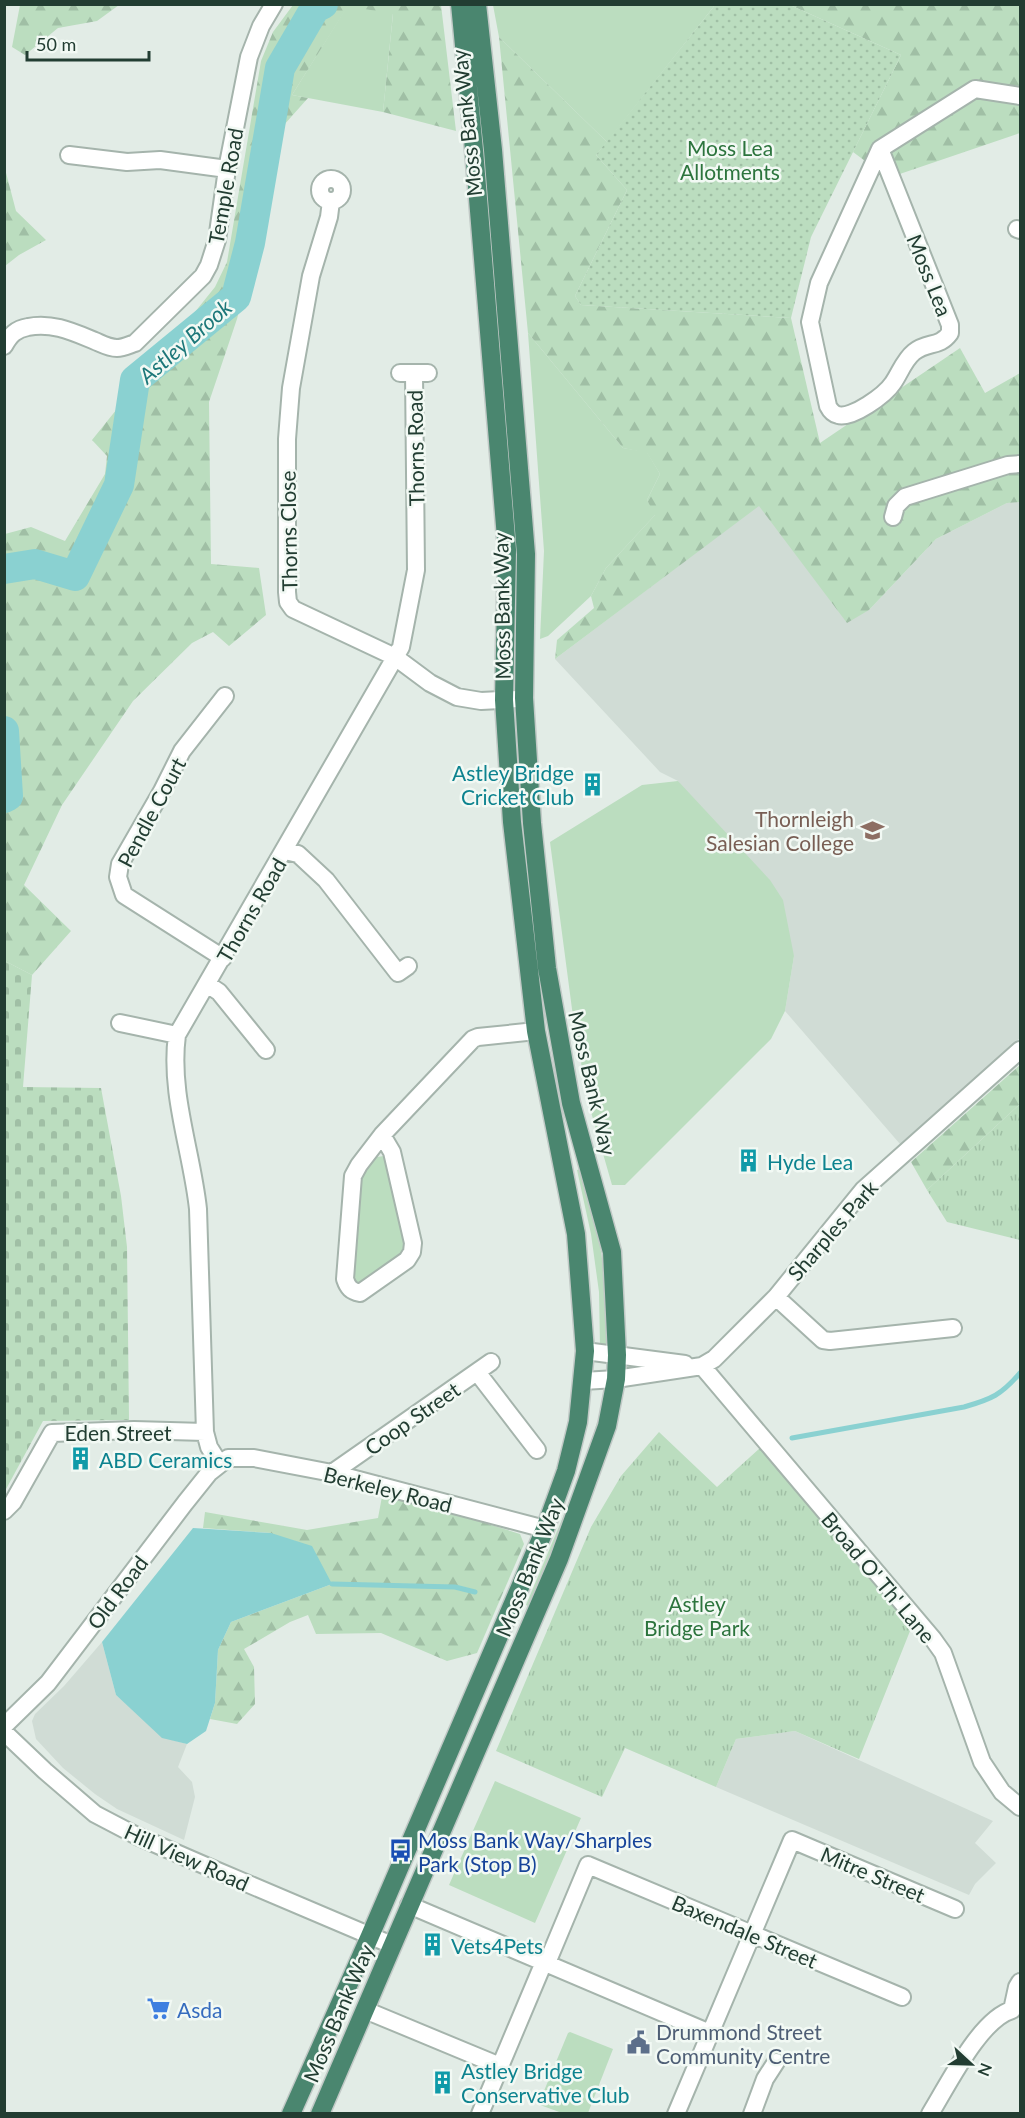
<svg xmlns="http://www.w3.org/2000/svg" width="1025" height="2118" viewBox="0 0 1025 2118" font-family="Lato,sans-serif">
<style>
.built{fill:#d0dcd5}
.grass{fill:#bbddbf}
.forest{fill:url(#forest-firs)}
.cemetery{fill:url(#cemetery-stones)}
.park{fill:url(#park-tufts)}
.garden{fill:url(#garden-dots)}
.water{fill:#8ad1d1}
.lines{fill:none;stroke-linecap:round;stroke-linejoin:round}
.stream{stroke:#8ad1d1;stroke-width:5}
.river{stroke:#8ad1d1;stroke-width:30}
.minor-casing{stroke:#a5b4ac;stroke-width:20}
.trunk-casing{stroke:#c1c9c6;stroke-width:21}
.minor{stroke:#fff;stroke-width:16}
.trunk{stroke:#4a866f;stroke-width:18}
.labels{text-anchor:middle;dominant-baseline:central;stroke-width:5;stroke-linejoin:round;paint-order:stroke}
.street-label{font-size:21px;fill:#223d32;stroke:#f2f9f4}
.park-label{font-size:21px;fill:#2c743d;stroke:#f2f9f4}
.culture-label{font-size:21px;fill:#0d838f;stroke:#f2f9f4;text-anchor:start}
.education-label{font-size:21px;fill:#785e54;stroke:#f2f9f4;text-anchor:end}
.transit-label{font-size:21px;fill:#164399;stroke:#f2f9f4;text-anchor:start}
.shop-label{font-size:21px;fill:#366cbe;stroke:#f2f9f4;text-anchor:start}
.service-label{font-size:21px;fill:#4e5e75;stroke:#f2f9f4;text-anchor:start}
.water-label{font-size:22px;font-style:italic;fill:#1c7779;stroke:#f2f9f4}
</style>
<defs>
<pattern id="forest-firs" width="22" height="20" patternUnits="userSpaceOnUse" patternTransform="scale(1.5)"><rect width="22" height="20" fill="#bbddbf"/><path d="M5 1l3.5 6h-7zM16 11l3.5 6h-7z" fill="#a0bfa5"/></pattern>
<pattern id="cemetery-stones" width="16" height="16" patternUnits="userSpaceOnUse" patternTransform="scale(1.5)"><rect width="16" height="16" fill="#bbddbf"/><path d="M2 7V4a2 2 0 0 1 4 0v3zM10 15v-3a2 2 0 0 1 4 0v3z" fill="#a0bfa5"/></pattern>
<pattern id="park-tufts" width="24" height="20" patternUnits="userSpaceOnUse" patternTransform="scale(1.5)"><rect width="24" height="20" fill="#bbddbf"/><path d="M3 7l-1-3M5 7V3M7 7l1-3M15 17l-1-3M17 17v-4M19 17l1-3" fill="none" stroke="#a0bfa5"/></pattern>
<pattern id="garden-dots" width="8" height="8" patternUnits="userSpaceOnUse" patternTransform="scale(1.5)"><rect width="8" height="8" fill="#bbddbf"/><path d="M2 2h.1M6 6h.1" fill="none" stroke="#a0bfa5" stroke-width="1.8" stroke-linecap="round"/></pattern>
</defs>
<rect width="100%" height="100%" fill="#e2ece6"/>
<path class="built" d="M1020,502v536l-120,106 -115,-133 9,-55 -116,-175 -18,-9 -105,-113 204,-154 110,105 67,-71 71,-36z
M102,1642l14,53 46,42 25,7 -9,23 14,15 3,15 -11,43 -67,-31 -22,-15 -32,-26 -27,-29 -4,-18 3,-7 29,-28z
M795,1731l198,90 -18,22 21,20 -21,21 -6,11 -253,-108 20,-48z"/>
<path class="grass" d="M348,5l45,8 -10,99 -91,-17z
M493,5h222l-108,137 -108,-105z
M528,333l95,115 24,4 13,22 -13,26 9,14 -50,54 -15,28 -43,40 -8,3 4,-88z
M678,781l92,99 13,20 11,56 -9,55 -14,28 -146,146h-13l-25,-87 -15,-89 -22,-167 92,-57z
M384,1156l6,4 17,80 -2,9 -5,10 -40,26h-3l-5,-7 9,-101 16,-20z
M581,1169l17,64 9,57 5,59 -12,-2 -1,-55 -8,-58 -14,-64z
M597,1422l4,1c-18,64 -43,124 -69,185l-6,-3 58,-138z
M495,1781l86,37 -46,105 -86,-38z
M570,2032l43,17 -25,64h-26l-22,-8 -1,-2 29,-70z"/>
<path class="forest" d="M20,5v-1l99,1 -22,16 -39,7 -33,27 -13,-8z
M293,5h148l15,126 -73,-19 10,-98 -45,-8 -56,89 16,3 -33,37 -18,105 -20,79 -28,83 2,162 48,4 7,47 -37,31 -16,-14 -21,11 -59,58 -71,104 -38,80 47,46 -39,44 -27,-14v-427l26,-7 34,14 40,-67 2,-18 -15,-16 123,-153 12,-25 34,-201 12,-29z
M790,5h230v128l-132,45 -35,-26 48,-97z
M499,37l108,105 -11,13 31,35 -52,106 6,9 210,13 29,125 140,-95 25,45 35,-20v129l-13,1 -71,36 -67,71 -22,13 -88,-117 -204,153 2,-19 37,-32 -3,-12 15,-28 49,-53 -8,-15 13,-26 -13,-21 -24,-5 -95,-115z
M4,165l12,46 30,29 -27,15 -14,11z
M1020,1065v39l-93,86 -16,-28z
M383,1491l137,43 4,10 -47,109 -30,8 -66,-28 -65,1 -8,-19 -18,7 -46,27 10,18 1,37 -18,20 -27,-5 5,-16 3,-53 13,-28 101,-38 -61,-51 -68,-5 2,-16 102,18 71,-12z"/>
<path class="cemetery" d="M5,961l27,14 -9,112 78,1 20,108 6,51 2,173 -86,1 -38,70z"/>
<path class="park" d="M1020,1104v136l-73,-18 -20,-32z
M659,1432l58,55 43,-39 152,178 -53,133 -64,-28 -59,8 -20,48 -91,-39 -23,49 -106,-46 95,-224 30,-51z"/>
<path class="garden" d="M715,5h75l111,50 -90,182 -20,81 -210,-13 -6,-9 52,-106 -31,-35z"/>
<path class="water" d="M193,1528l78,5 41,13 20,38 -101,38 -13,28 -3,53 -9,28 -19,13 -25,-6 -46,-43 -14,-53z"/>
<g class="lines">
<path class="stream" d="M792,1438l172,-31c28,-8 37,-12 56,-34
M332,1584l123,3 20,5"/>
<path class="river" d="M4,569l31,-5 40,12 44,-91 16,-105 101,-83 14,-54 30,-175 35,-60 8,-4
M4,731l4,65 -4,2"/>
<defs>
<path id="minor" d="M880,149l70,176v8c-11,15 -22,8 -36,19 -10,8 -14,21 -21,31 -8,12 -41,36 -55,32 -5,-1 -8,-5 -10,-9l-18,-84 9,-39 61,-134 95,-60 45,7
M69,155l58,7 33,-2 67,9
M320 190a11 11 0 1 1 22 0a11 11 0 1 1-22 0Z
M331,201l-2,16 -18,59 -20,112 -4,51v153l1,10 5,7 102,48 35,26 27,14 24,4 37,-2
M1017,229l3,1
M4,346c6,-11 12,-17 24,-19 24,-5 45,5 67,14 7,3 14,7 22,7 6,0 12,-3 18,-5l68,-67 6,-11 8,-25 10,-71 22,-112 12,-31 13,-22
M400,373h28
M893,517l3,-11 9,-9 103,-32 12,-1
M285,851l13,3 28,26 72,93 10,-7
M223,958l-99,-63 -6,-18 2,-13 42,-73 20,-40 43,-55
M207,984l12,8 47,58
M120,1023l57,12
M382,1135l10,17 21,91 -1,9 -5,8 -47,33c-9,-2 -12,-5 -15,-14l8,-103 6,-11 23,-30 91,-96 5,-2 58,-6
M776,1297l47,43 7,1 123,-13
M585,1351l100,13
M702,1366l231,273 10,14 39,109 20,30 18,15
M477,1372l60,78
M583,1381l33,-2 86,-13 12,-7 62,-62 87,-107 157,-140
M219,1463l-10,-16 -4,-15 -7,-223c-6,-57 -29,-116 -21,-174l224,-388 15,-77 -2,-197
M332,1473l159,-111
M4,1511l9,-9 39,-69 82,-3 71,2
M4,1726l44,-43 137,-180 24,-30 19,-15h26l78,15 213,56
M4,1732l41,39 50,43 42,22 76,33 179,76
M409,1905l301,128
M547,1963l41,-98 314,132
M365,2010l135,56
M480,2114l64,-152
M676,2114l116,-274 163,69
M752,2114l13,-35 11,-17
M930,2114c18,-29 50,-95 82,-104l5,-23 3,-5"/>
<path id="trunk" d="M291,2114l79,-178 175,-407 21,-58 12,-49 7,-71 -9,-117 -40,-203 -24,-209 -8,-122 3,-150 -33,-400 -14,-146
M320,2114l239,-555 48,-133 9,-47 1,-24 -5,-103 -41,-149 -24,-135 -15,-145 -8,-125 2,-144 -33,-404 -16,-146"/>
</defs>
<use href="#minor" class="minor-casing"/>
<use href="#trunk" class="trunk-casing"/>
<use href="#minor" class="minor"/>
<use href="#trunk" class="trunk"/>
</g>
<defs>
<symbol id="building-bare" viewBox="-9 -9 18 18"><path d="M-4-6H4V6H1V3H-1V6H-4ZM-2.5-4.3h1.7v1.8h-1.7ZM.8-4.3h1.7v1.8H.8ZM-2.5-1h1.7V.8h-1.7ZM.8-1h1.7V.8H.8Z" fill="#0f9aa8" stroke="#f2f9f4" stroke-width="2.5" paint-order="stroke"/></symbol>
<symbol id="school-bare" viewBox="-9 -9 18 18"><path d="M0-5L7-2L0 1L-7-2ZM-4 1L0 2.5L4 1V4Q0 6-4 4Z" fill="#8d6e63" stroke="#f2f9f4" stroke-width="2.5" paint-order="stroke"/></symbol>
<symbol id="bus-bare" viewBox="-9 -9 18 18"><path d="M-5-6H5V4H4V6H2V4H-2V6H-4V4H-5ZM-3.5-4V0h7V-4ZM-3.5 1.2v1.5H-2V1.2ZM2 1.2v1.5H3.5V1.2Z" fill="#1a4fb4" stroke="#f2f9f4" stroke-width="2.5" paint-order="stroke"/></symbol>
<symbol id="supermarket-bare" viewBox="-9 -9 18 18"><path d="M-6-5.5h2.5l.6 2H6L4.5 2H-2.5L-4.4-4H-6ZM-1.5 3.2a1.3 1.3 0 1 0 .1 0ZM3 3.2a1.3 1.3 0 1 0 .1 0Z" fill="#3f7fe0" stroke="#f2f9f4" stroke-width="2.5" paint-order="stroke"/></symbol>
<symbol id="civic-bare" viewBox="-9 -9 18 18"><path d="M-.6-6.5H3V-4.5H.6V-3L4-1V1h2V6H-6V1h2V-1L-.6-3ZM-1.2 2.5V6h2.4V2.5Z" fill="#5c6f8a" stroke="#f2f9f4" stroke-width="2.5" paint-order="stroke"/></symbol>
</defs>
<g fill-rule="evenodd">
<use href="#building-bare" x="576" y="768" width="33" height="33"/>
<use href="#school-bare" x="856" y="814" width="33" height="33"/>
<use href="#building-bare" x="732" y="1144" width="33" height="33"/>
<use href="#building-bare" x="64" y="1442" width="33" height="33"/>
<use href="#bus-bare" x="384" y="1834" width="33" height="33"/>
<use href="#building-bare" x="416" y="1928" width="33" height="33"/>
<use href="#supermarket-bare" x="142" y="1992" width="33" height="33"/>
<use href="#civic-bare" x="622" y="2026" width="33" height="33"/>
<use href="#building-bare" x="426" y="2066" width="33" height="33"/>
</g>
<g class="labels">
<g class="street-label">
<text transform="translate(466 123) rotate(-96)">Moss Bank Way</text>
<text transform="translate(225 186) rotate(-80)">Temple Road</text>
<text transform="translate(930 275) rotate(68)">Moss Lea</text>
<text transform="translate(415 448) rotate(-91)">Thorns Road</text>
<text transform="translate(288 531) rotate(-91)">Thorns Close</text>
<text transform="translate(501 606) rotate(-91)">Moss Bank Way</text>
<text transform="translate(151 812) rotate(-62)">Pendle Court</text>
<text transform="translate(251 910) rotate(-60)">Thorns Road</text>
<text transform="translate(593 1083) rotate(77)">Moss Bank Way</text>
<text transform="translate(832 1230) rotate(-49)">Sharples Park</text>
<text transform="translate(412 1418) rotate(-35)">Coop Street</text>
<text x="118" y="1432">Eden Street</text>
<text transform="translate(388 1489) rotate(14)">Berkeley Road</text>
<text transform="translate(529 1567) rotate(-68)">Moss Bank Way</text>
<text transform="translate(879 1577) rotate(50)">Broad O' Th' Lane</text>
<text transform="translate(117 1592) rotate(-53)">Old Road</text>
<text transform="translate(187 1857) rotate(24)">Hill View Road</text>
<text transform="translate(873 1874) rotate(23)">Mitre Street</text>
<text transform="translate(745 1931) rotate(23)">Baxendale Street</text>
<text transform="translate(338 2013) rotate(-67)">Moss Bank Way</text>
</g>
<g class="park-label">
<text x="730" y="147">Moss Lea<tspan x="730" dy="24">Allotments</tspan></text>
<text x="697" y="1603">Astley<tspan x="697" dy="24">Bridge Park</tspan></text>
</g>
<g class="culture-label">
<text x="574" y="772" text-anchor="end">Astley Bridge<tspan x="574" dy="24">Cricket Club</tspan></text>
<text x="767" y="1161">Hyde Lea</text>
<text x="99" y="1459">ABD Ceramics</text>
<text x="451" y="1945">Vets4Pets</text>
<text x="461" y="2070">Astley Bridge<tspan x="461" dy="24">Conservative Club</tspan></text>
</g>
<g class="education-label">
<text x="854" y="818">Thornleigh<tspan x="854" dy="24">Salesian College</tspan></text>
</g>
<g class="transit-label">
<text x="418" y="1839">Moss Bank Way/Sharples<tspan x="418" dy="24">Park (Stop B)</tspan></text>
</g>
<g class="shop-label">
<text x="177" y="2009">Asda</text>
</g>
<g class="service-label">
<text x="656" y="2031">Drummond Street<tspan x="656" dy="24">Community Centre</tspan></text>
</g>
<g class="water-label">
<text transform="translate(185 341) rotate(-41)">Astley Brook</text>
</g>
</g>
<rect width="1025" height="2118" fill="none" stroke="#223d32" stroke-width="12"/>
<g transform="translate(971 2064) rotate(112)" stroke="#f2f9f4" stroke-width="4.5" paint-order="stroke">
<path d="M0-4.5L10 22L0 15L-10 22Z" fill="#223d32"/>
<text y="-9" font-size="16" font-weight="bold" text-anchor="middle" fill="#223d32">N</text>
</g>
<path d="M27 51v9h122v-9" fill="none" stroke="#223d32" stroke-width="3"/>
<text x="36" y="51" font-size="18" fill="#223d32" stroke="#f2f9f4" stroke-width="4.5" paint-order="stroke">50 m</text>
</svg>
